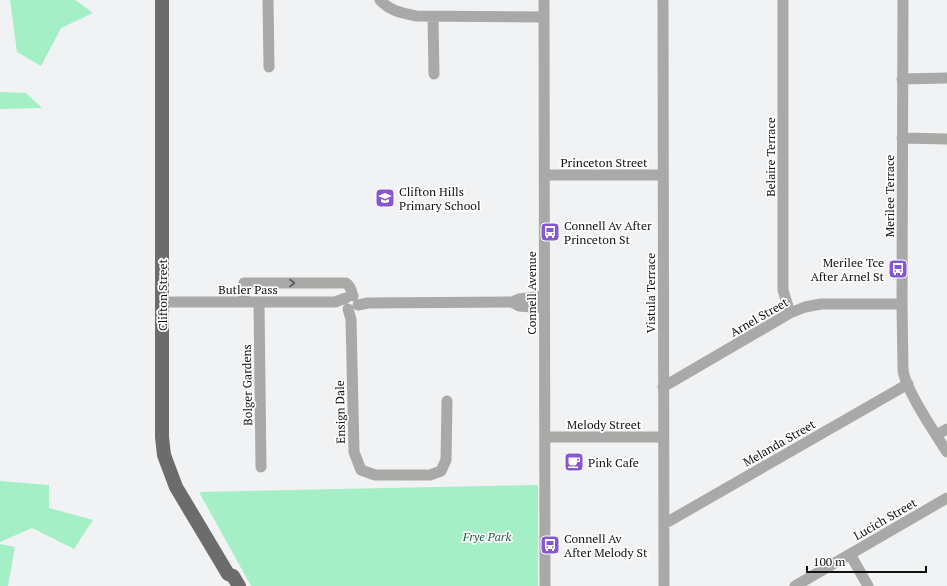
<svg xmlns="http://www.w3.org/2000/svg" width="947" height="586" viewBox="0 0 947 586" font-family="'PT Serif',serif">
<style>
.green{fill:#a4efc6}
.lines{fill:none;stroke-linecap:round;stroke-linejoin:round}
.minor{stroke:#a9a9a8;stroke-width:11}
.major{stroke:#6d6c6c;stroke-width:14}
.oneway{stroke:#5c5c5c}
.labels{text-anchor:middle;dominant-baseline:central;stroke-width:3.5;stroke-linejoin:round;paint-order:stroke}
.street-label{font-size:12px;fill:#0f1010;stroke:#fff}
.poi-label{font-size:12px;fill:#0f1010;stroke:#fff;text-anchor:start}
.park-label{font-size:12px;font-style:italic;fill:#1a5d3f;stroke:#fff}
</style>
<rect width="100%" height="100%" fill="#f1f2f3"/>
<path class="green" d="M10,0h64l3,1 16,12 -32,15 -20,38 -24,-14z
M0,92l26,1 16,15 -42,1z
M0,481l49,4v23l44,12 -19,29 -42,-21 -32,14z
M538,485v101h-287l-52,-94z
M0,544l15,3 -7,39h-8z"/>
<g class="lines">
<path class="minor" d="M268,0l1,67
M380,0c10,11 22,13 36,16l127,1
M544,0l1,586
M663,0l1,586
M783,0v290l7,23
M903,0l-1,304 1,66c3,21 32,63 44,82
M433,18l1,56
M902,79l45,-1
M902,138l45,1
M545,175h118
M162,302h173l11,-4
M244,302v-19h102c5,3 5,8 7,13
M512,302l7,4 25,2
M259,303l2,164
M358,305l10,-2 144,-1 7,-3 25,-3
M348,309l3,10 3,133 7,18 14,5h55l11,-4 5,-11 1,-59
M663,387l127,-74 15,-6 16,-3h81
M936,435l11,-6
M545,437h118
M664,524l244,-140
M850,554l18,32
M795,586l152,-88"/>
<path class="major" d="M162,0v437l2,18 12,32 52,87 5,2 6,10"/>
</g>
<defs><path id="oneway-chevron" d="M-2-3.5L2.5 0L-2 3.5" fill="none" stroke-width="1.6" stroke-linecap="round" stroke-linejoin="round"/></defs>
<use class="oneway" href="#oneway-chevron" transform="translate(292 283)"/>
<defs>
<symbol id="school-square" viewBox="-11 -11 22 22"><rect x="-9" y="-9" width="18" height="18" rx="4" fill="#8657d0" stroke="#fff"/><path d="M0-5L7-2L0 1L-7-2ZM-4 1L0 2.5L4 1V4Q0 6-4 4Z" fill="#fff"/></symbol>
<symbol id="bus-square" viewBox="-11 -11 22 22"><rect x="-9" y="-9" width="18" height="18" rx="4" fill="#8657d0" stroke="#fff"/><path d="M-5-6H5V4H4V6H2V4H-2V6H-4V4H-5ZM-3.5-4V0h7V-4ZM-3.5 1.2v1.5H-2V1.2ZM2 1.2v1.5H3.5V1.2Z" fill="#fff"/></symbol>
<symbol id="cafe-square" viewBox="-11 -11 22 22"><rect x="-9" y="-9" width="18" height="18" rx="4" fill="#8657d0" stroke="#fff"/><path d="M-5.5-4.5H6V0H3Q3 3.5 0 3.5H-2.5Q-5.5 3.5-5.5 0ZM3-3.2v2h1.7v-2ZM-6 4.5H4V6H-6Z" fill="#fff"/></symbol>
</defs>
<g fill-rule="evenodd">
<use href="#school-square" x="374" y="187" width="22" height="22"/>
<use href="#bus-square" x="539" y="221" width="22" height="22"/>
<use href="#bus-square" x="887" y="258" width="22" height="22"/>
<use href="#cafe-square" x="563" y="451" width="22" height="22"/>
<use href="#bus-square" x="539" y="534" width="22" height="22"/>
</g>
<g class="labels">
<g class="street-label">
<text transform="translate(770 157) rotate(-90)">Belaire Terrace</text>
<text x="604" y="162">Princeton Street</text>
<text transform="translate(889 196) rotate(-90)">Merilee Terrace</text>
<text x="248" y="289">Butler Pass</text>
<text transform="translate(531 293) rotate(-90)">Connell Avenue</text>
<text transform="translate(650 293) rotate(-90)">Vistula Terrace</text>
<text transform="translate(162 295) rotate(-90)">Clifton Street</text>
<text transform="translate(759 317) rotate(-30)">Arnel Street</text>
<text transform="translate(247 385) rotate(-91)">Bolger Gardens</text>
<text transform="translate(340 412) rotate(-91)">Ensign Dale</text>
<text x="604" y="424">Melody Street</text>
<text transform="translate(779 443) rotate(-30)">Melanda Street</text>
<text transform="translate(885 519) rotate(-30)">Lucich Street</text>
</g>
<g class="poi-label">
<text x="399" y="191">Clifton Hills<tspan x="399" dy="14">Primary School</tspan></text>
<text x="564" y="225">Connell Av After<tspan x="564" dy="14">Princeton St</tspan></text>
<text x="884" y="262" text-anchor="end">Merilee Tce<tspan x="884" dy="14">After Arnel St</tspan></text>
<text x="588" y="462">Pink Cafe</text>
<text x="564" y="538">Connell Av<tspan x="564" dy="14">After Melody St</tspan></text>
</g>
<g class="park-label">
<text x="487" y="536">Frye Park</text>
</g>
</g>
<path d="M807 566v6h119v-6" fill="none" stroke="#0f1010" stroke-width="2"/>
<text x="813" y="566" font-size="12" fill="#0f1010" stroke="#ffffff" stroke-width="3" paint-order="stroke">100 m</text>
</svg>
